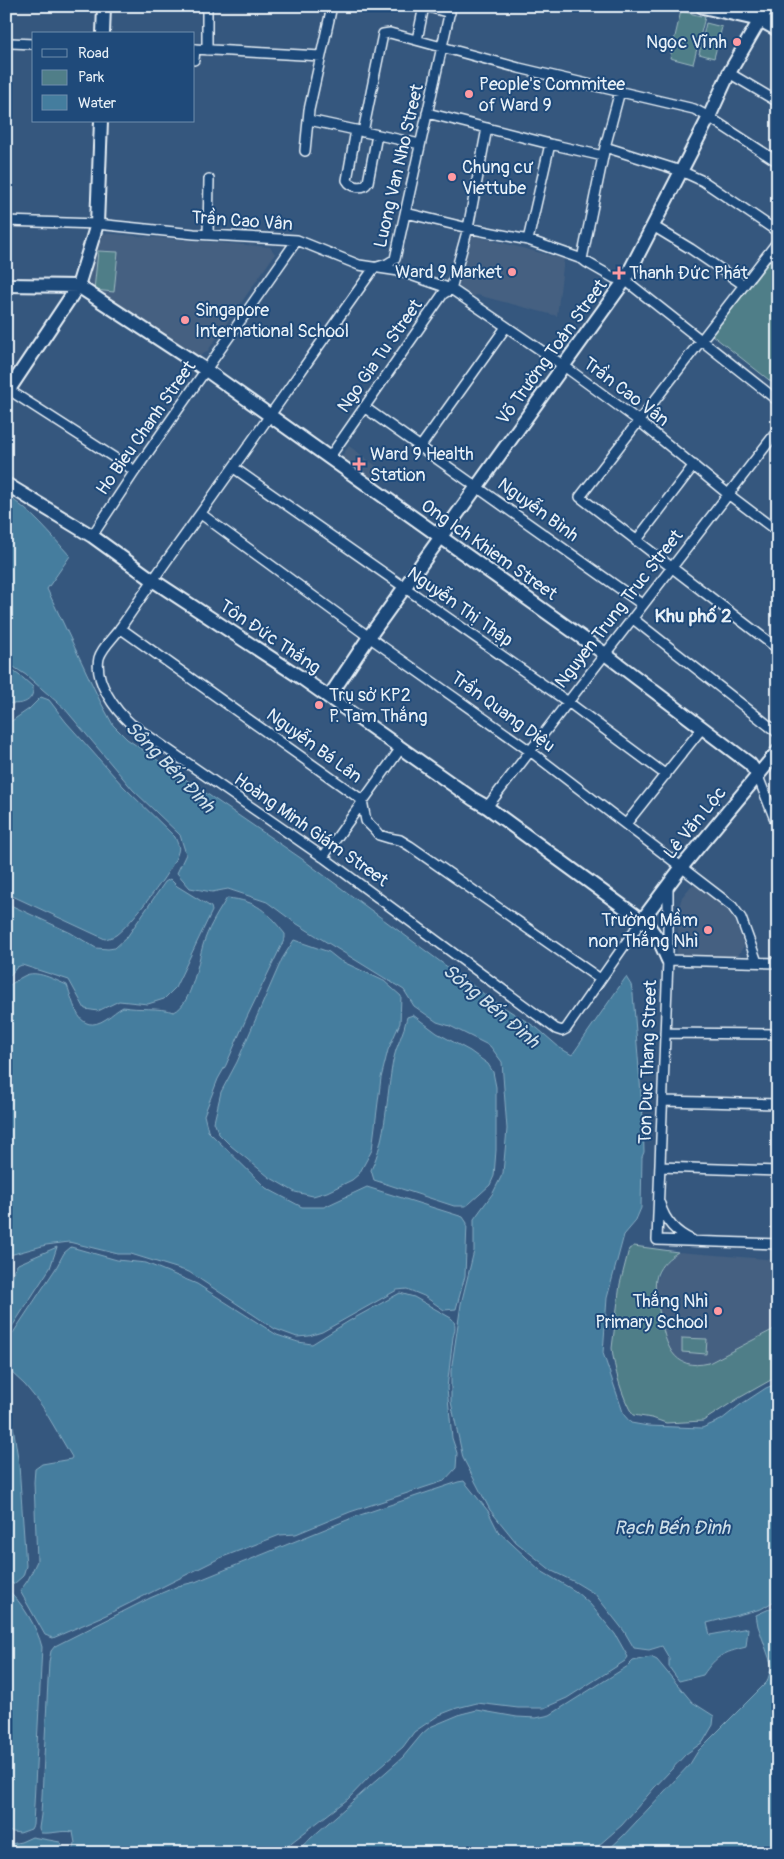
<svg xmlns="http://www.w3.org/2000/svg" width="784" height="1859" viewBox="0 0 784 1859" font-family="Pangolin,sans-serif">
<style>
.built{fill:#446081}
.green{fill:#507e88;stroke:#9cb8c0}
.water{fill:#447d9e;stroke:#86abc2}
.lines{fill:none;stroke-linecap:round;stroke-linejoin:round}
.street-casing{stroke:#e8f1f8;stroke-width:12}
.secondary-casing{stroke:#e8f1f8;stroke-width:16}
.primary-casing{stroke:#e8f1f8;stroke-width:18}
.street{stroke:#1f4a7a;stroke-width:9}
.secondary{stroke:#1f4a7a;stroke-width:12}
.primary{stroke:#1f4a7a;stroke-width:14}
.poi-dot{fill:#ff9aa2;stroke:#1f4a7a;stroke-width:2}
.labels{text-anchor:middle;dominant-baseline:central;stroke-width:4;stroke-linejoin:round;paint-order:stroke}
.poi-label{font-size:18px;fill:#e8f1f8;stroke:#1f4a7a;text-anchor:start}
.street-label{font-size:18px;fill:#e8f1f8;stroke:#1f4a7a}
.neighbourhood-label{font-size:19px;font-weight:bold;fill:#e8f1f8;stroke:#1f4a7a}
.water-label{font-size:19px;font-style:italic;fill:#cfe0ea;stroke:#1f4a7a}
</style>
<rect width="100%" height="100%" fill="#35577e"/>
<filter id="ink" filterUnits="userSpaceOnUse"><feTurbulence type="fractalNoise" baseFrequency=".02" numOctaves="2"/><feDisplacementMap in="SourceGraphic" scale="10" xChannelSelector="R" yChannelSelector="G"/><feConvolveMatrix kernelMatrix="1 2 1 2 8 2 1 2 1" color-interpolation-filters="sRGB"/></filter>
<g filter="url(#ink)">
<path class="built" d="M101,233l169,14 5,7 -68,98 -8,4 -113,-69z
M472,236h4l88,23 -7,57 -80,-21 -5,2 -14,-11z
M349,446l30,22 -10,15 -31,-22z
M697,885l30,22 6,7 11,32 -7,11 -60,-2 2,-48 3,-10 9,-11z
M678,1252l100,8v67l-69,36 -10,3 -8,-1 -15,-7 -5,-6 -8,-19 -7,-38v-12l6,-18z"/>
<path class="green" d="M681,11l24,6 -12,47 -23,-6z
M706,23l16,4 -8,31 -15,-4z
M98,251l20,1 -4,40 -20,-2z
M778,251v136l-66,-52z
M634,1246l44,6c-9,6 -17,12 -21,23 -4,13 0,26 3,39 5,29 12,58 49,49l69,-36v49l-39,22 -36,23 -37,2 -14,-5 -19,-3c-11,-17 -19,-47 -21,-67l8,-64 9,-35z
M682,1338l25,1 -1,15 -24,-2z"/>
<path class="water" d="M6,495c26,16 44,39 64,61l-23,33 53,112 13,24 14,14 175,120 190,141 45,28 23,20 12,7 54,-78 5,8 2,9 10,125 1,33 -2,5 -1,51 -6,14 -11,13 -17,63 -4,55 21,62 7,8 17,3 54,2 19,-8 19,-15 26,-17 12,-5v216l-17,10 -54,14 3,12 38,-7 -2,19c-23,6 -29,8 -43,28l-24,6 -10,-14v-9l-7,-12 -13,4 -15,-2 -10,-17 -29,-37 -20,-12 -23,-11 -36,-29 -26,-32 -27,-52 -12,-56v-31l10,-67 13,-53v-32l19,-26 10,-20 4,-44 -5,-67 -12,-16 -40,-20 -13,-4 -23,-16 -10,-16 -110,-68 -27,-20 -39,-13 -16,3 -22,-4 -13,-15 9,-19 -6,-19 -47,-45 -68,-81 -39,-34 -20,-13z
M6,666l17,12 10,9c1,17 -14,18 -27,16z
M41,697l8,3 17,22 57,64 52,51c2,5 5,10 3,15 -4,17 -47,72 -62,83 -3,2 -7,3 -11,4l-99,-46v-168l23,-16z
M170,879l7,7 34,21 1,4 -37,77 -11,11 -16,5 -29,-3 -21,10 -13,-2 -16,-29 -47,-15 -5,2 -11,13v-77l65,30 25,15 12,1 7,-1 12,-11 38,-55z
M227,898c31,3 39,13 58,36v4l-39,81 -20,46 -8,14 -14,36 4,16 58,57 36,19h22l43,-20 96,30 4,6 -2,53 -9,33 -12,1 -20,-14 -17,-7 -10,1 -75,42 -13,4 -12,1 -22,-8 -86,-57 -58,-18h-13l-49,-12 -23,3 -40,11v-269c7,-3 11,-8 18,-11 12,-7 31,4 43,9 7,18 11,52 39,34 6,-4 11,-9 17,-12 16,3 35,0 51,5 19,-8 24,-55 31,-73 5,-14 14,-28 22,-41z
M294,940l35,12 10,8 45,21 17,15 -1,27 -12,27 -7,28 -9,72 -13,24 -7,6 -25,12 -14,4 -18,-4 -26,-15 -38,-31 -12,-12 -5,-12 7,-30 16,-30 45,-103z
M413,1015l24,18 33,18 18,13 5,8 3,15v63l-2,26 -4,9 -20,18 -4,3h-12l-80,-26 -3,-10c16,-34 15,-72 22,-109 3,-15 11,-28 14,-44z
M57,1247l-7,21 -44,68v-43l6,-11 2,-13 4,-5z
M71,1247l46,13 29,3 51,21 80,51 21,7 14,2 37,-23 51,-28 14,4 37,21c6,5 4,12 2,19l-6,51 5,50 5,15 -1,15 -12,13 -94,31 -54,22 -16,1 -60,23 -114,57 -53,23 -8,-3 -25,-44 8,-11 9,-19 -3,-79 1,-13 7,-5 29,-5 1,-2 -30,-51 -17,-21 -14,-13 -5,-9 1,-21 49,-74 8,-15z
M6,1379l13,86 7,101 -3,10 -9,8 -8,-3z
M464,1481l24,30 10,20 43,40 34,20 15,13 25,30 13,23 -3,4 -58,37 -23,10h-26l-41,-5 -20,5 -18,7 -25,17 -11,15 -33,29 -22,23 -56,43 -10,11h-209l2,-10 -2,-11c-11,-2 -21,2 -32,1l-2,-5 2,-13 8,-153 2,-11 4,-5 95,-48 28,-12 17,-4 162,-66 101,-34z
M6,1588c16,14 31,39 36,59l-9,178 -2,4 -11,4 -14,-2z
M778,1605v248h-173l18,-17 67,-72 8,-13 69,-69 5,-16 -14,-40 -2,-11z
M651,1657l6,3 35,42 22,14 -1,9 -10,17 -17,12 -32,34 -32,37 -32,28h-296l109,-96 19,-23 8,-7 31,-13 16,-4 40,7 19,1 14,-3 78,-49 5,-5z
M32,1837l28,5 2,2v9h-56v-8l15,-3z"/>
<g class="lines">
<defs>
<path id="street" d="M207,6v44
M425,6l25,7
M451,6l-56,253 -8,5 -13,4c-67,94 -132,188 -199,281 -19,26 -36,52 -54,78 -6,9 -19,20 -22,31 -5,23 16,52 32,66l192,133 233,172 6,2 4,-2 76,-109
M417,40l7,-34
M11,43l23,1
M194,49l127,7
M194,60l1,-11
M729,73l49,29
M427,113l123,31 53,12
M309,120l111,24
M356,130l-9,50c4,7 16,10 21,2l9,-47
M363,132l20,-98 7,-1 129,35 175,41 15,8 69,45
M605,147l76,24 22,10 75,51
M305,151l4,-41 23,-104
M406,213l62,15 60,12 54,19 4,3 28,16 11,2 153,121
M6,221l91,3 97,10 103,6 62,25 40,6 52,18 113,77 75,55 89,73 50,38
M653,226l38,23 53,36
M208,235l1,-56
M528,240l22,-96
M778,241l-198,256 198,152
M582,259l23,-112 15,-56
M9,390l126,81
M364,407l279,198
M421,446l85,-119
M329,458l114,-164 8,-5 17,-61 19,-100
M234,468l334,234 98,73
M201,514l168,123 161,114 202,155 9,12 16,44
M92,536l43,-65 162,-231
M636,541l58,-76
M632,618l146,115
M120,628l242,172 4,21 8,8 5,6 10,3 11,2 10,6 190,133
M757,774l21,53
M487,807l291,-377
M626,824l77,-97
M323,857l78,-109
M668,886v74l-11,280 121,4
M668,960l110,3
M665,1033l113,1
M663,1101l115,3
M660,1167l118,4
M660,1204c5,17 16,29 32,36"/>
<path id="secondary" d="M103,34l1,-28
M6,285l72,1 128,84 399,284 145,110 7,10
M6,394l72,-108 19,-62 4,-103
M6,484l86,52 65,47 146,96 170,120 14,8 160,117 13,18 8,18
M329,697l40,-60 256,-357 84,-163 20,-44 39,-67
M642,920l39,-52 97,-117"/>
<path id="primary" d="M703,6l57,13 18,10
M776,6l2,1"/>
</defs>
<use href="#street" class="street-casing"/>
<use href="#secondary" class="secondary-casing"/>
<use href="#primary" class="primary-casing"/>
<use href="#street" class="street"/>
<use href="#secondary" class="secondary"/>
<use href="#primary" class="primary"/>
</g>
</g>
<g class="poi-dot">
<circle cx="737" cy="42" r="5"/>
<circle cx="469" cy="94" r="5"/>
<circle cx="452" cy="177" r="5"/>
<circle cx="512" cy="272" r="5"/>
<path d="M616.5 265.5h5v5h5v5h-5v5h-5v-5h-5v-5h5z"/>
<circle cx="185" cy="320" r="5"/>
<path d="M356.5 456.5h5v5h5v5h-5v5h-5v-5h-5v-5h5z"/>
<circle cx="319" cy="705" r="5"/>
<circle cx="708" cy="930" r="5"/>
<circle cx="718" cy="1311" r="5"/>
</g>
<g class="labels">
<g class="poi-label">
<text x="727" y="42" text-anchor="end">Ngọc Vĩnh</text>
<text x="479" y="84">People's Commitee<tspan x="479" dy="21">of Ward 9</tspan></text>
<text x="462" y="167">Chung cư<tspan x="462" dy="21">Viettube</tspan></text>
<text x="502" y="272" text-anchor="end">Ward 9 Market</text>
<text x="629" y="273">Thanh Đức Phát</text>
<text x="195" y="310">Singapore<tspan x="195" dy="21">International School</tspan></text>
<text x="370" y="454">Ward 9 Health<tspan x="370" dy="21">Station</tspan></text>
<text x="329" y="695">Trụ sở KP2<tspan x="329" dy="21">P. Tam Thắng</tspan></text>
<text x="698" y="920" text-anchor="end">Trường Mầm<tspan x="698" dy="21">non Thắng Nhì</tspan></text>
<text x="708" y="1301" text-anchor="end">Thắng Nhì<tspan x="708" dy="21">Primary School</tspan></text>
</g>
<g class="street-label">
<text transform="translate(399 166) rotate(-77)">Luong Van Nho Street</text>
<text transform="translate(242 221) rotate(4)">Trần Cao Vân</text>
<text transform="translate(552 352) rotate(-54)">Võ Trường Toản Street</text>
<text transform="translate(380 356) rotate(-55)">Ngo Gia Tu Street</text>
<text transform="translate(626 392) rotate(37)">Trần Cao Vân</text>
<text transform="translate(146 428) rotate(-55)">Ho Bieu Chanh Street</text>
<text transform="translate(538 510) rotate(36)">Nguyễn Bình</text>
<text transform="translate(489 550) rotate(35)">Ong Ich Khiem Street</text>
<text transform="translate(460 607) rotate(35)">Nguyễn Thị Thập</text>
<text transform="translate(619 609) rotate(-52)">Nguyen Trung Truc Street</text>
<text transform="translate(270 637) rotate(34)">Tôn Đức Thắng</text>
<text transform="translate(503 712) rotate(36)">Trần Quang Diệu</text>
<text transform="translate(314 746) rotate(36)">Nguyễn Bá Lân</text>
<text transform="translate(695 823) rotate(-51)">Lê Văn Lộc</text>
<text transform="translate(311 830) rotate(35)">Hoàng Minh Giám Street</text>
<text transform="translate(648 1062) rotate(-88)">Ton Duc Thang Street</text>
</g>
<g class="neighbourhood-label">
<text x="693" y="616">Khu phố 2</text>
</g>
<g class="water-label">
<text transform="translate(170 767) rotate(46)">Sông Bến Đình</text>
<text transform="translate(491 1006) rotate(40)">Sông Bến Đình</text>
<text x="672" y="1528">Rạch Bến Đình</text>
</g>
</g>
<rect width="784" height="1859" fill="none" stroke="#1f4a7a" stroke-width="25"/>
<rect x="12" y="12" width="759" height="1834" fill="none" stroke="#e8f1f8" stroke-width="2" filter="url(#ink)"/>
<rect x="32" y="32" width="162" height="90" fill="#1f4a7a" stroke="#6f8dac"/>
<rect x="42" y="49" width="25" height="8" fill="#1f4a7a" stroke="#6f8dac"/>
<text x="78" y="58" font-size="15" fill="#e8f1f8">Road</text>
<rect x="42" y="70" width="25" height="15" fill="#507e88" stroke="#6f8dac"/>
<text x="78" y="82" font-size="15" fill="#e8f1f8">Park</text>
<rect x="42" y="95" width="25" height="15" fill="#447d9e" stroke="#6f8dac"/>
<text x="78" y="108" font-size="15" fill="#e8f1f8">Water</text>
</svg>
